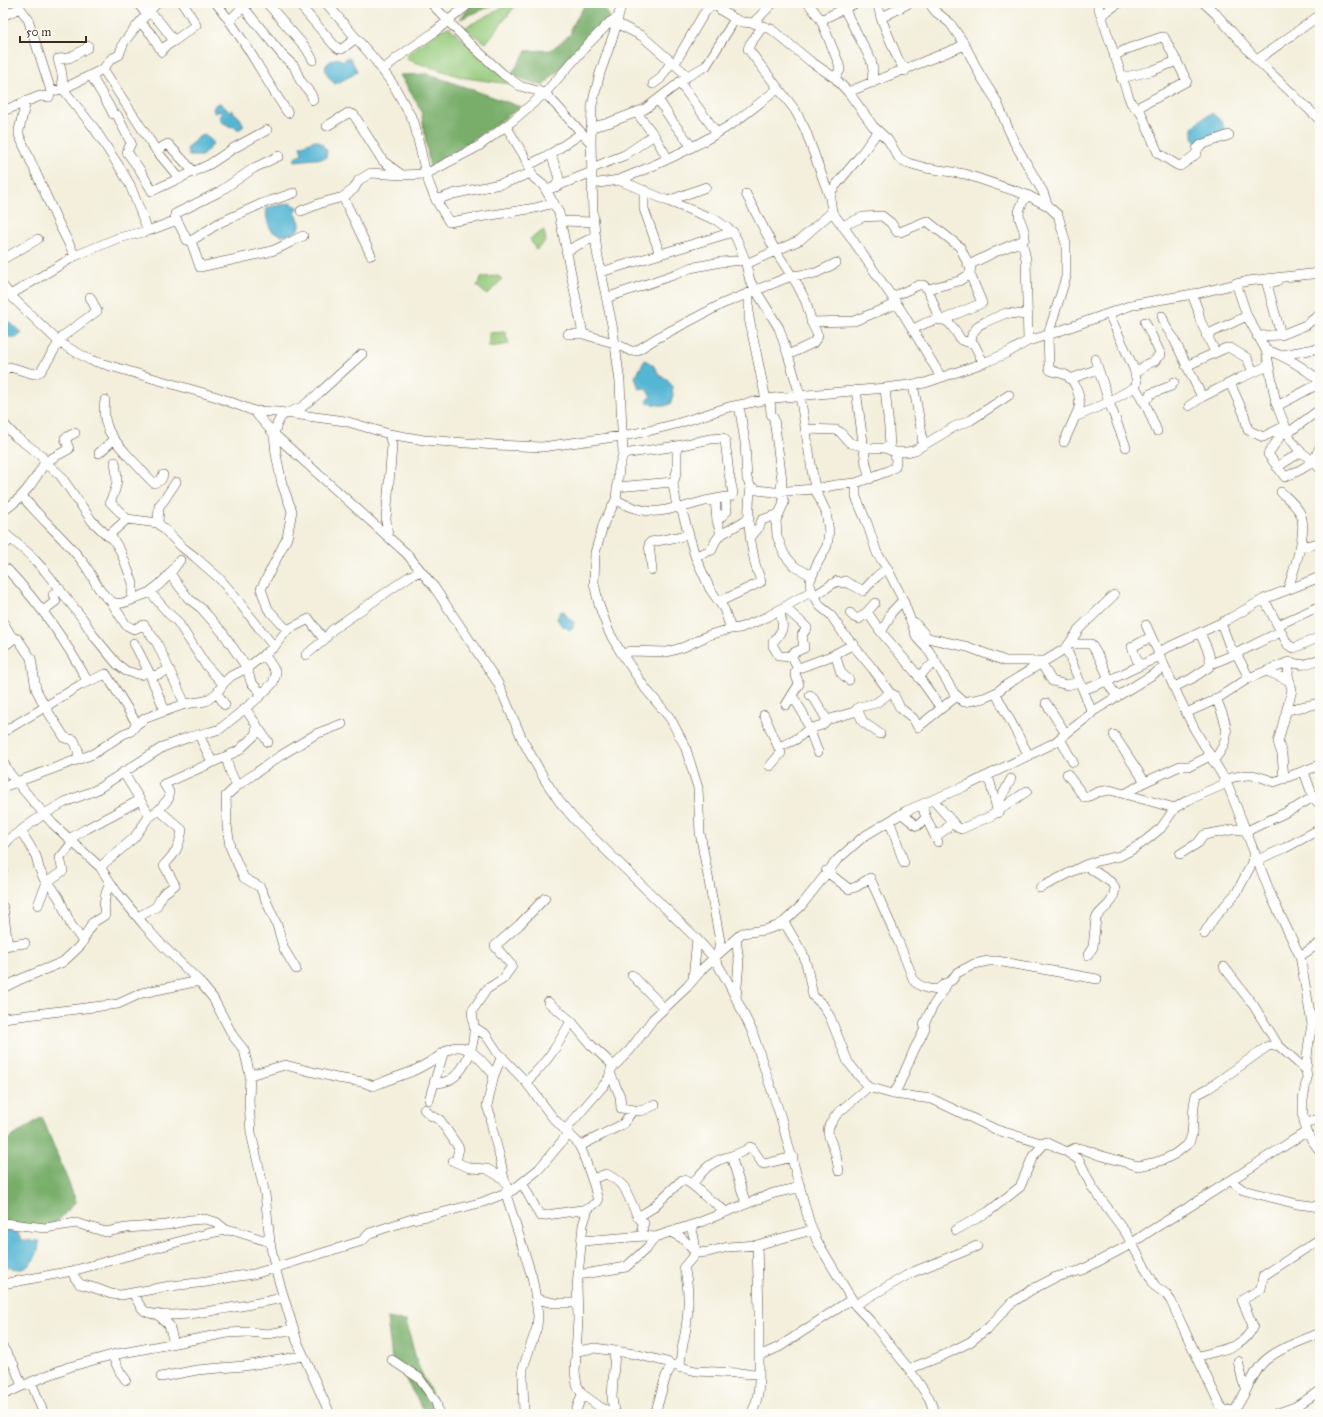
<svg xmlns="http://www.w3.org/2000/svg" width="1323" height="1417" viewBox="0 0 1323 1417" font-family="'IM FELL Great Primer',serif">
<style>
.green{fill:#95ca7b;stroke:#687a4c}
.forest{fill:#78ae6b;stroke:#5a6c44}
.water{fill:#55b6d4;stroke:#487079}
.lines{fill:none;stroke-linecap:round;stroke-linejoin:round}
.minor-casing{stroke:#57483a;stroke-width:10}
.minor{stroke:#fff;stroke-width:9}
</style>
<rect width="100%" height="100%" fill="#fdfcf7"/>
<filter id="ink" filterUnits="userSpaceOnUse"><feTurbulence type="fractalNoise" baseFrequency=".025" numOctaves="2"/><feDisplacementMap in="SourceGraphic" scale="8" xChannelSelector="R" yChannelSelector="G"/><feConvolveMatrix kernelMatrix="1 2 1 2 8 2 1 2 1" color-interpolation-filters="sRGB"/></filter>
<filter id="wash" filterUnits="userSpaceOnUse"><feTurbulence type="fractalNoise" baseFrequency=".012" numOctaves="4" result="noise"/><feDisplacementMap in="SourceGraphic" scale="16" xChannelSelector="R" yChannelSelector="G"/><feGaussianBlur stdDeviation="0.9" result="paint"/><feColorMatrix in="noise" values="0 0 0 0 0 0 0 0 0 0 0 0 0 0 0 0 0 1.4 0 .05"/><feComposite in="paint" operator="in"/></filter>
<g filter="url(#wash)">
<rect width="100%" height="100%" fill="#f3efdc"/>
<path class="green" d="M516,5l-30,38 -22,-15 42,-22z
M449,27l62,57 -46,-6 -57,-18 -2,-5 34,-25z
M544,230l2,11 -10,9 -6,-11z
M498,276l4,3 -15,16 -10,-9 5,-9z
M505,332l4,12 -20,3v-14z"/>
<path class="forest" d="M473,3h26l-39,16z
M586,3h4l4,3 5,-3h2l9,14 -67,69 -32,-11 15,-24 25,-1 20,-16v-6z
M428,74l93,33 -91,62 -9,-59 -21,-35z
M42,1117l34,84 -27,30 -46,-9v-79z
M387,1318l19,3 11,42 24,51h-15l-25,-42 -9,-12z"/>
<path class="water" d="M347,57l4,2 6,12 -4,4 -18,9c-5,-4 -14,-15 -7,-21 2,-2 6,-4 9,-5l7,3z
M220,103l9,8 2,-1 9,8 4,8 -4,3h-4l-3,-3 -2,1 -9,-5 -3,-6 3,-2 -2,-2 -3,-1 -2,3 -2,-5 2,-4z
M1212,113c7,6 15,12 11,21l-19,7 -3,-1 -5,3 -3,-7v-9l8,-8z
M205,134l8,8v2l-11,12h-13l-2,-7c4,-6 11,-13 18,-15z
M315,140l5,2 7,9 -1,7 -32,3 2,-5 6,-2 -2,-8z
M291,203l8,5 -4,3c1,5 5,9 5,13 1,9 -12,11 -18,12l-7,-4h-2c-5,-5 -8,-17 -6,-24l2,-1z
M3,317l19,16 -6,5h-3l-9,-3 -1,1z
M645,360l8,5 7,11 7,3 5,7 1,9 -3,9 -5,2 -17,-3 -1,-3 4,-4 -6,-8 -6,1 -4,-12z
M564,611l4,7 6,4 -1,6 -3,2 -9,-5 -4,-6 3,-7z
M6,1228l12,5 3,7 18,1c1,10 -6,25 -17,28 -6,1 -11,-3 -19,-1v-39z"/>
</g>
<g filter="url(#ink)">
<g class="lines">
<defs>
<path id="minor" d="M138,3l5,7c13,3 23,21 31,31l22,-16 -13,-22
M216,3c28,34 47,74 72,110
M240,3l43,53 11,10 6,14 11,14 2,6
M267,3l39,45 7,12
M298,3l36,42 5,4h3l14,-11
M326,3l49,57 19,26 20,36 12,52 4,12 6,14 13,22 86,-14 19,-5
M431,3l37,39 35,32 17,12 25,7 46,50
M622,3l-8,30 -14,40 -8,32 -1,38 2,70 4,39 16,78 7,52 3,72 -4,14 -3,32 -12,22 -9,31 -1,30 5,22 10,27 11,19 25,37 25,30 15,28 13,42 2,45 20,108 -2,13
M713,3l9,8 13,8 7,3 11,1 18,6 39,32 25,17 14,15 24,33 15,14 11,18 9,5 18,5 39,6 62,21 21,11 10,9 8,29v33l-18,58 1,32 1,3c5,2 11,3 16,5 10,6 15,22 13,33l-15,34
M808,3l13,17 18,44 1,6 -5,8
M841,3l30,57 2,10 -1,13
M877,3l2,6 2,9 17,41 7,12
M929,3l7,9 14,11 15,22 15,30 16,25 18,42 29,50 5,14
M1097,3l31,92 3,8 10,10 17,40 19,12 3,1 10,-7 7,-6v-4l4,-4 28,-10
M1204,3l12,11 41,46 63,60
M1101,15l18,-12
M3,16l17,-8 8,11 23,72
M881,18l28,-15
M230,20l16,-16
M821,20l35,-17
M140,22l12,13 10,17 1,-4 11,-7
M616,23l26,13 46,40
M753,23l20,-20
M763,26l-13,18 -2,5 47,61 10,19 25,69
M88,46l-1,2 -18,10 -11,1 4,15 1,15 31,39 28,43 8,14 18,46
M1114,56l13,-7 35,-12h2l23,44 -50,27
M1257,60l63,-45
M103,69l53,81 24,29
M383,70l14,-12 36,-25 37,-30
M91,75c7,14 16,25 22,39l4,1 14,28 -4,9 13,18 12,21 58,-27 24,-16 33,-18
M1121,78l30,-7 26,-10
M679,82l38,51
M653,84l7,-5 10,-15 5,-1 28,-48 9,-12
M848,92l117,-47
M658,99l14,22 20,26
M26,101l-7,29v5l38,85 18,36
M3,111l37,-15 9,1 2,-6 12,-2 40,-20 8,-10 8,-4 5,-13 16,-20 17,-19
M637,113l17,22 14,24
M327,126l21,-13 6,2 29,46 19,14
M506,126l17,28 11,24 9,7 16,28 24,121
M592,127l16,-4 37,-14 43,-33 18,-10 29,-47
M156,150l12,-6 26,28
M551,154l8,24 -3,9
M279,156l-25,12 -35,24 -44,22v2l12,24 4,1 28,-18 42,-19 33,-11
M529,165l23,-12 30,-20
M592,168l33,-13 29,-20
M619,180c37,-15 74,-31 108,-53 18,-11 34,-26 51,-38
M592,184l27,-4 49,21 48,19 17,12 4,8 8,20 5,21 29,47 9,27 12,40 15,94 11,23 3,20 -2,14 -10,18 -7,17v4l2,6 -45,26 -27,11 -9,1 -22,6 -25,12 -17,5 -37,-1 -7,4
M547,190l45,-18
M644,190v19l16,45
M746,194l29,56 22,34 9,18 6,21 6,13 -5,7 -25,12
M343,197l28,58
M436,200l17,-6 51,-11 27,-10
M668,201l38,-14
M301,211l20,-8 22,-6 11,-8 5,-9 12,-7 31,2 24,-1 53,-28 32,-24 34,-29 44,-50 21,-21 8,-5
M832,212l-2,-14 2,-8 28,-34 18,-25
M560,221l34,1
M842,226l21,-9 19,-1 9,7 6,9h3l27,-11 33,26 8,17h3l26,-13 25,-10 3,-3c0,-5 -1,-8 -3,-13 -6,-13 -2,-18 5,-30
M191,241l9,26 68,-15c12,-3 23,-11 35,-16
M1022,241l4,18 2,82
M566,251l30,-15
M3,259l35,-20
M746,264l54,-24 32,-28 16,21 53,77 40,67
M601,272l132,-40
M1277,281l-10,3 14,51
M1236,283l11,33 19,34 10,53 10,25 5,12 8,10 17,14 4,5
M3,286l7,9 50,48 30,17 127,37 37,14 24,1 67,9 44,13 35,6 72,5 46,2 80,-11 26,-5 28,-7 53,-17 45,-9 111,-10 40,-5 61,-21 21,-9 21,-12 20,-6 87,-31 64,-11 49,-12 72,-8
M928,289l11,30
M1192,294l6,16 2,10 15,32
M10,295l65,-39 43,-18 30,-7 29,-11
M749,295v23l17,82
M892,297l27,-12h4l5,4 31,-8 11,-7 1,-10
M606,298l70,-24 14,-6 31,-6 24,-2
M1162,316l4,11 7,10 29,60
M942,320l40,-17 -12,-29
M811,322l43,-1 42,-17
M913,329c11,-5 28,-16 38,-4 4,5 7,10 10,15l13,4 9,18
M568,334h15l31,9 17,8h5l21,-13 65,-34 69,-28 25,-3 20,-10
M1206,335l41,-19
M1257,336l24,-1 25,-10 14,-11
M971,343l1,-9 7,-9 6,-3 21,-9 22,2
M1266,350c20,6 37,17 54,31
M1282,355l38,-7
M1095,359l14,43 17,45
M1186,366l40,-18h4l17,10 6,14
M3,370l7,-3 24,7 7,-3 22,-35 34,-25 -7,-14
M1135,374l12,-10 8,-3 2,-4 4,-2 -16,-33
M1070,379l28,-10
M1230,383l14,31 4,16 15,7 22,-11
M913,384l9,50v12
M1135,387l11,18 11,26
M885,388l4,40 1,21
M856,390l10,74 4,15
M770,399l1,15 3,5 8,61 -1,11 3,12 -8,17 1,16 7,18 10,12 18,10
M105,400c-4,29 9,40 27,60 8,8 14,16 22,23l7,-3 2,-5
M1142,400l7,-3 1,-3 21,-8 3,-4
M739,405l6,37 2,37 4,8 6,3 17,2 41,-3 20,-4 21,-2 32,-12 7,-4 1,-6 -1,-9
M1189,406l13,-9 38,-19 28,-12
M1277,406l43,-23
M254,411l20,23 133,120 27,33 64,96 25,58 22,39 14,21 17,20 120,117 18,20 15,26 23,47 29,87 28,103 8,20 38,64 18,19 36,45 20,29 6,16
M1075,417l30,-13 30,-17 2,-4 -3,-14 -25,-55
M3,423l13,14 25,18 4,7c-11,20 -23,37 -42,49
M1286,428l-18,26 17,23 15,-7 13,-8 7,-15
M806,429l30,1 4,2 10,11 21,5h14l10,4h12l8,-2 39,-23 17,-7 38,-25
M75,433l-10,5 4,11 -24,13 15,13 32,46 16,15 5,3 8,13 12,31 -1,17
M1288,433l31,-23 1,-2
M677,446v25l-4,13 4,23 5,4 13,45 15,33 14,20 7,20
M99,453l14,-13
M623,454l54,-8 33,-7 13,-1 2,2 4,34 4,19 -1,3 -27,5 -25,7
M1277,467l24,-15
M176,482l-12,18 -5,6 -1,17 24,24 13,10 24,21 13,15 42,54
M856,483v14l11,26 10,30 10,15 16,32 14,38 12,13 25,42 10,9 20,-4 13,-6
M617,487l56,-5
M1281,492c6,6 15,13 19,21 9,18 -7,58 -12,76
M22,496c19,23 42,42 60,65 11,13 14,30 29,40 7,5 16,1 23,-2 5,-3 12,-4 17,-8 12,-8 21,-19 29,-31
M715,499l2,22 4,13
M616,500c21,11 38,15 61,7
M127,519l31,4
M717,521l10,-10 -2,-13
M3,532l26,22 16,17 38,48 10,16 24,29 9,7 15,4 7,-5
M108,536l19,-17 -17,-17c8,-17 8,-21 5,-40
M388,536l-2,-17 6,-73 -3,-12
M751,537l8,-10 3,-7 17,-6
M3,546l8,-7
M1301,547l19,-4
M695,556l17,-6 3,-8 4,-6 30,-18
M7,569c32,34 59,72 81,113
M652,570l-3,-26 2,-2 37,-7
M170,574l19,25 12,9 22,25 24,35 4,14 11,12
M812,591l8,15 10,8 13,19 30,36 17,24 4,2 6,13 13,10 5,9 39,-31
M150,592l19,22 8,7 28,43 18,20
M814,596l23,-15 6,2 2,-2c6,5 12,5 18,10l13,-14 11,-9
M1264,599l24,46 6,3 26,-11
M110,600l16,25 8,4 10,-4 13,18 28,61
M719,602l42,-20c-2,-8 -6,-15 -7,-24 -5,-22 -7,-48 -3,-71
M875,603l-8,9 14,20 35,41 25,35
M784,607l16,14 7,7 -5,7 2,13 -11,5 -3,3
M779,610c5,18 6,18 -6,32v4l6,10 13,1 5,10 2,1 32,-12 23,-12
M43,611l13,-10 -3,-6 7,-6
M850,613l4,4 5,2 8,-7
M3,622l9,15 -1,4 -8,6
M914,622l14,16 40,9 37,14h39
M1221,623l9,24 6,6 13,25
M1146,625l32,71 17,34 32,53 46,117 27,56 12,68 -4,24 -2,22 1,7 -4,23v15l3,17 14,19
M1278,625l42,-19
M287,630l22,-11 15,21
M881,632l8,-13 1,-5 13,-14
M12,637l6,2 13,19 5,31 9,18 20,31 9,2 4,10v9
M134,643l14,27 17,41
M1069,644h22l8,13 10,22
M1158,652l69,-32 37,-21 56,-22
M835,654l6,19 8,7
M306,655l18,-15 8,-10 78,-54 11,-5
M1041,663l11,18 15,4 13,-3
M1210,664c25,-8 47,-22 71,-32
M1139,665l-7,-18 19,-10
M1267,671l23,10
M151,677l19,-7
M919,678l6,-8 11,-8
M1106,680l11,17
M1174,687l17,-8 18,-12c4,-11 -5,-24 -9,-34
M1083,690l29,-11 48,-23
M217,693l8,12
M810,695l7,8 10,17
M795,700l8,13 15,39
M1046,703l20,31
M786,705l13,-21 -4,-11 2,-6
M245,708l23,34
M857,709l6,13 17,12
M1287,710l33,-7
M1092,712l-26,-64 14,-20 34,-33
M1186,713l27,-12 36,-23 40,-16c16,4 15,3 31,-3
M764,715l17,38 -11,13
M3,732l42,-25 35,-22 26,-11 31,50
M199,735l13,27
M1114,735l31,47
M1060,739l13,23
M779,747l16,-7 14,-11 13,-4 5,-5 27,-8 5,-5 17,-4 14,-10
M1029,756l-33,-62 1,-2 9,-7 60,-37
M226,757l4,14 7,15 -11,10 1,29 3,22 14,31 16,9 17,38 7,24 12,20
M1213,761c21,-24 14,-36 3,-63
M3,762l7,12 22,26 21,24 47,43 16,24 28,34 18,20 37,36 14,17 20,38 11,14 6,25 -1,26 2,32 14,61 5,48 5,26 22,73 33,73
M123,772l27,44
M1304,772l9,25 7,8
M1067,774l18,24 13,-6 12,-2 65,18 13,-8 39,-17
M984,777l6,5 8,31
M1224,779c8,-1 18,-4 25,-4 9,0 17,4 25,7l46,-17
M1284,779l-2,-25 -4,-12 14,-52 -4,-15 1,-13
M237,786l43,-30 36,-22 26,-10
M3,787l90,-33 30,-20 8,-3 6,-7 9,-6 39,-14 21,-3 11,-8 6,-9 8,-8 16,-8 27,-21 13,-17 -19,-21 -7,-20 26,-51 5,-27 -10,-27 -6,-30 -2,-20 3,-10 4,-7 4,-3 17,-7 17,-14 43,-39
M1125,794l20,-12 35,-16h10l20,-10
M933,800l24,27 4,2 30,-13 36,-25
M922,805l4,13 12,24
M996,807l15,-28
M902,814l15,12 9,-8
M890,822l14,41
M21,831l15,25 3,12 5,11 7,7 8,12 12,27 12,16
M935,837l11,-8 6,-8
M69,839l17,-10 54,-29
M3,847l6,-8 35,-25 21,-12 31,-12 67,-43 26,-10 21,-5 10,-3 38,-31 15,-15 3,-9 -2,-5 -10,-15
M1180,854l18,-11 6,-8 32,-6 11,2 48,-23 18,-11
M3,860v9
M1257,860l28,-12 35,-19
M1085,865l27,18 3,6c-3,19 -11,16 -19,29l-3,29 -5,8
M100,867l34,-29 14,-20 11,-8 10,-12v-6l-5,-8 74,-33 17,-16 1,-4v-8
M826,871l23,18 7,-2 14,-9 29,65 15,38c5,5 16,10 24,8 2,-1 5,-4 8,-6
M1040,888l45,-23 12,-4 23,-5 13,-7 12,-8 16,-13 14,-20
M545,898l-26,27 -24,21 17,20 -9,13 -16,10 -15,22 2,16 12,8 12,18 28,29 27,36 24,24 5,9 12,34 4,16 -10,8 -5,16 -6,61 1,33 -3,53 2,13 5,9 18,13 16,7
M38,905l9,-23 16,-11 -3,-13 13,-16
M3,907l5,39
M138,917l18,-10 7,-13 12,-9 -11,-20c12,-12 15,-18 18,-35l-23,-20
M784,922l19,32 4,13 6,29 10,9 7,12 18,45 20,25
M1204,934l10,-16 23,-26 13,-25 5,-14
M736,939l3,22 -3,38
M3,946l22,-3
M1300,956l20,-13
M1224,967l30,39 24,39
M632,975l32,33
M693,979l4,-40
M3,988l18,-9 42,-17 18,-17 11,-22 13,-8c-2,-13 0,-22 5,-33
M548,1002l23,19 20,24 23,21
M3,1018l115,-14 24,-11 57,-12
M502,1056l-8,19 -7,31 4,11 1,11 8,30 4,21 6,13
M610,1073l10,23 1,12 20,3 14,-6
M250,1075l35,-10 52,13 26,4 10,4c12,-5 23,-9 35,-13 9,-3 18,-9 27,-14 7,-5 15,-13 24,-12 14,1 26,18 35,28
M434,1082c3,0 7,1 10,0 20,-5 31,-37 30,-55
M526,1082c21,-20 31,-35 45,-61
M893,1094l5,-7 17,-39 6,-11 4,-9 -1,-4 9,-18 11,-16 3,-7 5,-3 5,-7 17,-9 14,-3h9l100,18
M429,1100l14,-46
M424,1109l6,6 10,5 19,28 -3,14
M1305,1124l15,-6
M566,1129l38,-44 5,-7 2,-9 19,-19 23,-31 34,-32 17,-20 38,-34 23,-3 12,-4 7,-4 17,-16 36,-46 26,-23 43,-26 62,-26 86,-42 37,-29 1,-2 73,-45
M580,1146l43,-22 10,-14
M731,1156l15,48
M453,1161l17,7 17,1 17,10
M839,1171l-3,-16 -7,-18 -1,-6 1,-5 8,-12 31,-27 25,7 39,5 65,31 47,14
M592,1179l14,-5c7,3 12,7 18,13l14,30 6,6 -2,4 2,9
M1231,1181l12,9 54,14 23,3
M522,1183l18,33 48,-7
M692,1184c8,-8 11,-16 23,-22 11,-6 24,-6 35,-15l2,1 10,15 2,1 29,-7
M506,1194l26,83 4,22 2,17 -1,11 -14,41v13l1,33
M638,1217l13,-8 31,-29h2c10,4 16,12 23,18 7,5 14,8 18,14
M3,1223l42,5 31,-5 30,9 20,-4 41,-3 23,-5 15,-1 11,3 10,8
M956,1230l32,-18 32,-25 13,-31 13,-14 21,10
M671,1232l11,6 14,15 12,-1 20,-5 29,-2
M582,1241l62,-5 11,1 43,-14 76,-30 19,-4 7,-3
M72,1271l3,7 5,6 15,4 16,6 10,1 49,-9 37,-4 25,-5 22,-3 108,-33 8,-8 42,-14 25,-5 46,-12 30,-12 26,-21 30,-36
M578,1275l48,-8 22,-20 7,-10
M3,1284l69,-13 138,-38 16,-3 9,1 35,11
M133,1293c4,6 6,14 12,18 19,13 114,-9 139,-13
M536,1299l18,4h23
M855,1305l56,-32 66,-27
M157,1314l12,11 5,18
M3,1348l11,17 8,21
M577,1351l18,-3 40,6 32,8 5,3
M112,1355l8,17 6,8
M759,1356v-44l-2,-67 55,-15
M1197,1357c22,-8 47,-7 56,-31l-11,-26 19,-11 2,-13 57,-37
M392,1360l27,18 17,24 3,12
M1238,1361l5,21 4,6
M680,1368c0,-14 4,-27 6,-40 3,-20 3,-42 -2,-61l12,-14 -2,-15 -3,-12
M909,1369l33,-13 28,-14 19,-15 21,-23 21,-14 25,-13 26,-7 49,-26 19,-13 47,-29 109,-70
M161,1377l36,-7 47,-4 59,-10
M31,1382l13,32
M3,1395l28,-13 38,-15 43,-12 116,-22 20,-1 20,2 26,-5
M1234,1411c10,-14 16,-31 26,-45 12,-16 42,-25 60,-33
M614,1413l-2,-16 3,-46
M575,1414l7,-20
M655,1414l11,-38 6,-11 24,6 63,3
M751,1414c10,-17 8,-39 8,-58l20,-9 73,-48
M1235,1414l-1,-3 -10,-1 -4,-5 -32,-67 -17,-37 -5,-7 -11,-8 -29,-53 -34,-46 -13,-27 -12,-8 8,-4 8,1 16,6 39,11 15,-3 10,-3 12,-6 14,-11 3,-9 2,-29 2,-10 13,-7 59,-42 10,-1 28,25
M1275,1414l20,-7 25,-16"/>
</defs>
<use href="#minor" class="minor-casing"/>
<use href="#minor" class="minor"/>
</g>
</g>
<rect width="1323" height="1417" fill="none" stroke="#fdfcf7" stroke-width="16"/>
<path d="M20 36v6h66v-6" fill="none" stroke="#3b2a1e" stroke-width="2"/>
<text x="26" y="36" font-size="12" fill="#3b2a1e" stroke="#fdfcf7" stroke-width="3" paint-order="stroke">50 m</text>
</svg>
